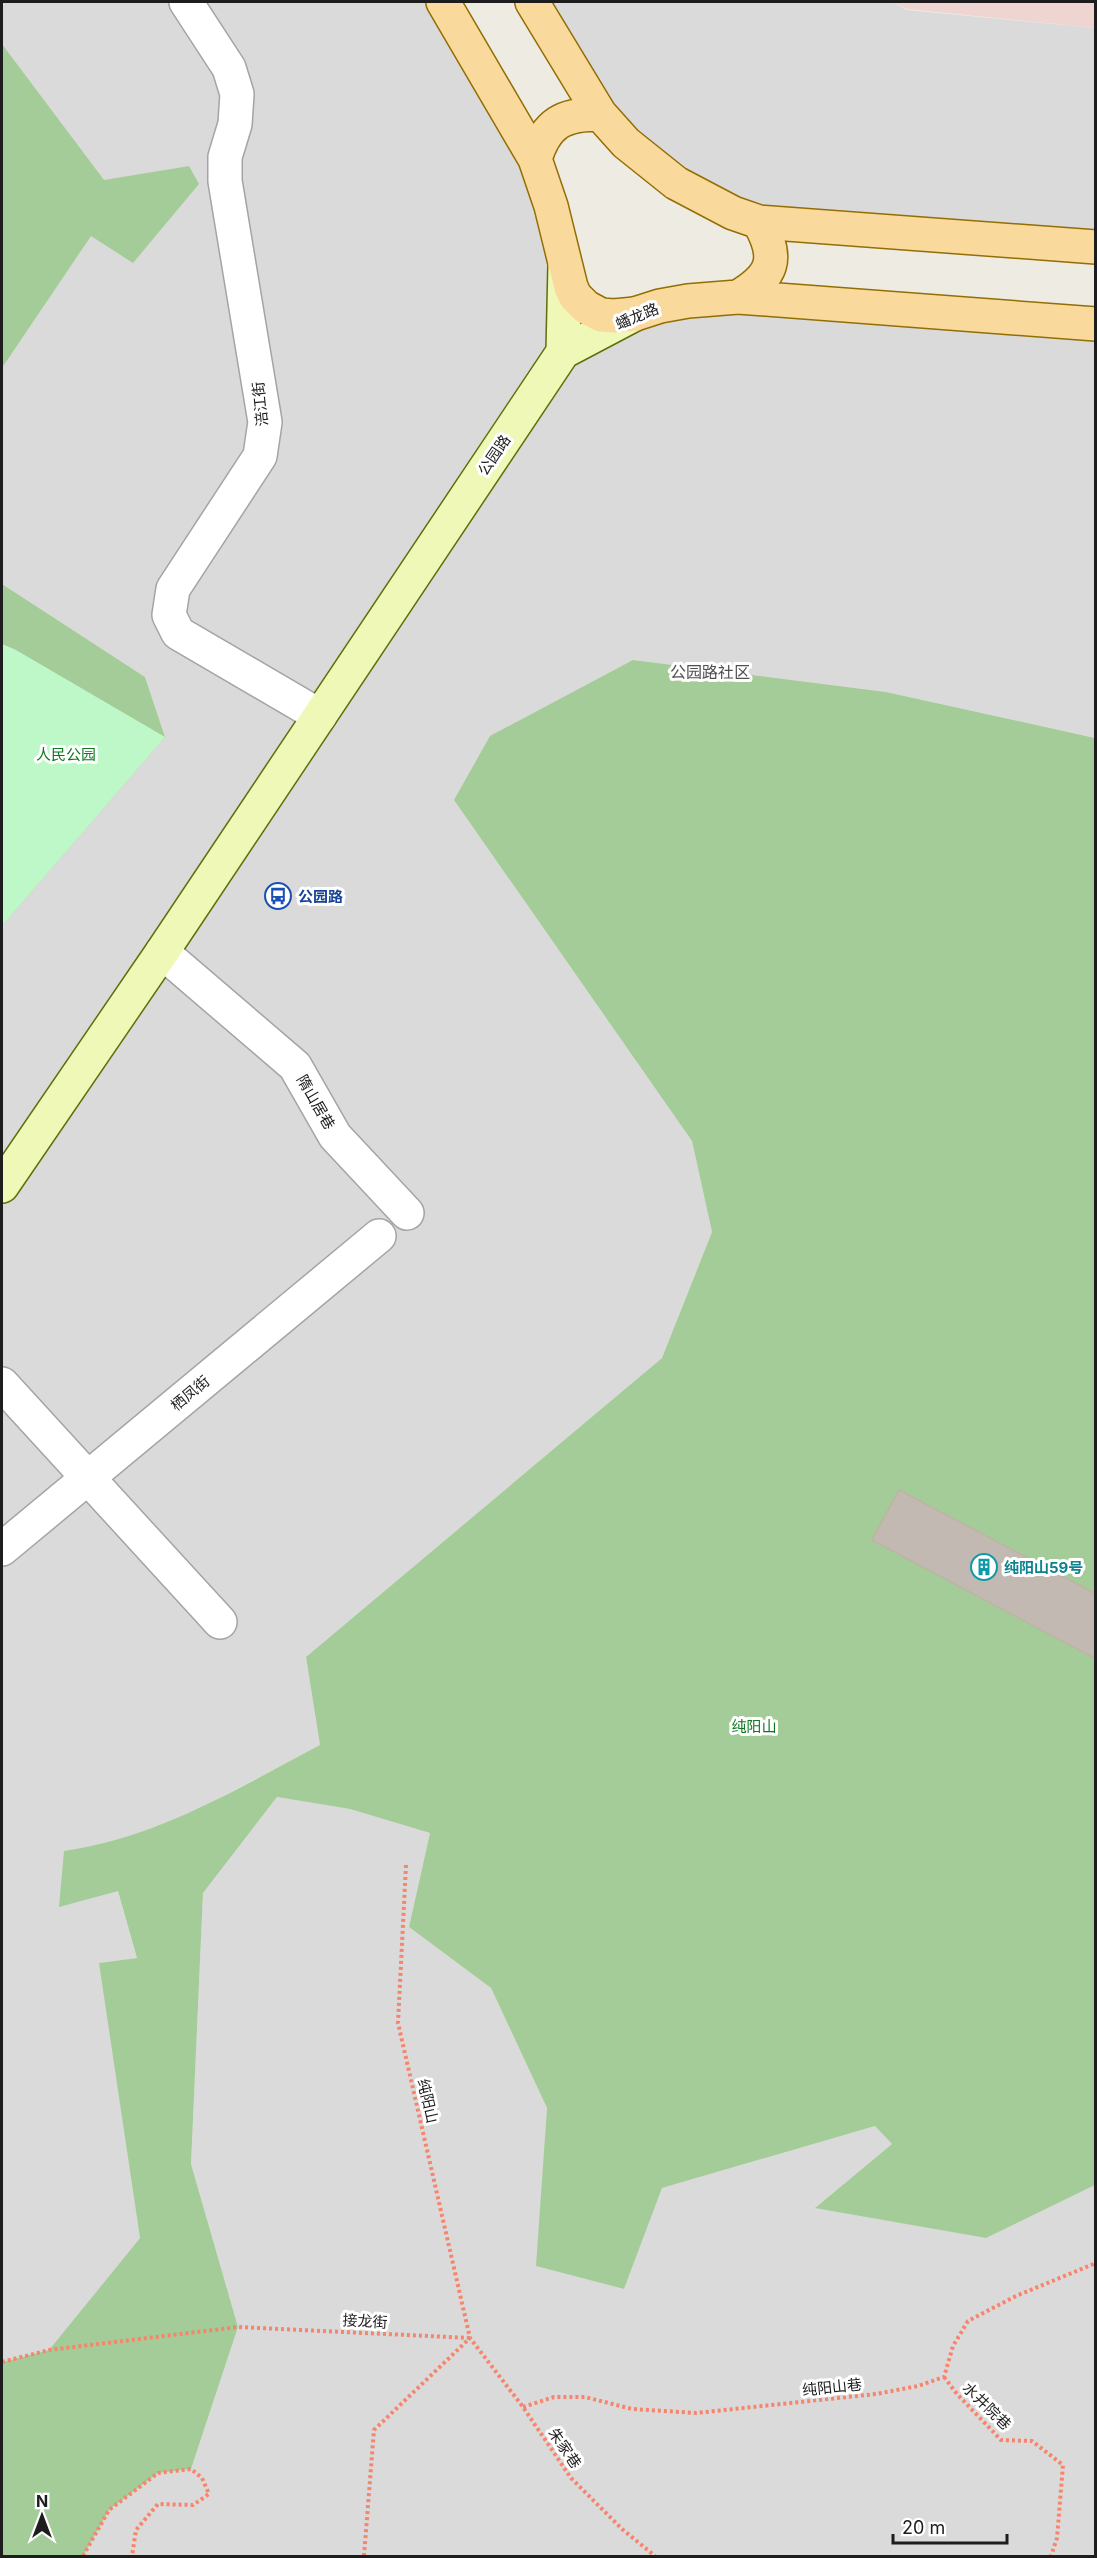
<svg xmlns="http://www.w3.org/2000/svg" width="1097" height="2558" viewBox="0 0 1097 2558" font-family="Inter,'Noto Sans SC',sans-serif">
<style>
.residential{fill:#dbdada}
.commercial{fill:#efd5d2}
.forest{fill:#a3cc98}
.park{fill:#bff8c8}
.building{fill:#c2bab2;stroke:#bfb3a5;stroke-width:1.5}
.lines{fill:none;stroke-linecap:round;stroke-linejoin:round}
.street-casing{stroke:#a4a4a4;stroke-width:36}
.secondary-casing{stroke:#5d7007;stroke-width:36}
.primary-casing{stroke:#926e03;stroke-width:36}
.path{stroke:#f7846b;stroke-width:4;stroke-dasharray:3 3;stroke-linecap:butt}
.street{stroke:#fff;stroke-width:33}
.secondary{stroke:#eff8b6;stroke-width:33}
.primary{stroke:#fad99c;stroke-width:33}
.labels{text-anchor:middle;dominant-baseline:central;stroke-width:6;stroke-linejoin:round;paint-order:stroke}
.street-label{font-size:15px;fill:#1d1d1d;stroke:#fff}
.park-label{font-size:15px;fill:#0d781f;stroke:#fff}
.transit-label{font-size:15px;font-weight:bold;fill:#164399;stroke:#fff;text-anchor:start}
.culture-label{font-size:15px;font-weight:bold;fill:#0d838f;stroke:#fff;text-anchor:start}
.neighbourhood-label{font-size:16px;fill:#505050;stroke:#fff}
</style>
<rect width="100%" height="100%" fill="#eeebe3"/>
<path class="residential" d="M2,2h441l92,157 28,192 97,-45 435,18 1,414 -210,-46 -253,-32 -178,141 237,340 20,91 -50,126 -356,299 14,88 -138,73 -80,28 -38,6 54,39 19,67 -37,5 40,275 -91,112 -47,12v-1436l163,-189 -20,-60 -143,-93v-216l89,-133 98,-69 -85,15 -102,-137z
M532,2h360l15,8 188,18v219l-336,-25 -105,-55z
M277,1797l73,12 80,24 -21,94 82,61 56,120 -10,158 87,23 38,-101 213,-62 17,18 -76,63 170,31 109,-53v371h-1079l93,-46 49,-37 33,-4 47,-142 -47,-163 12,-271z"/>
<path class="commercial" d="M892,2h203v26l-188,-19z"/>
<path class="forest" d="M2,44l102,136 85,-14 10,18 -66,79 -42,-27 -89,132z
M2,584l143,93 20,60 -163,189z
M633,660l253,32 209,46v1447l-109,53 -171,-30 77,-64 -17,-18 -213,62 -38,101 -88,-23 11,-158 -56,-120 -82,-61 21,-94 -80,-24 -73,-12 -74,96 -12,271 47,163 -47,142 -33,4 -49,37 -26,46h-81v-194l47,-12 91,-112 -41,-275 38,-5 -19,-67 -59,16 5,-56c96,-14 172,-62 256,-106l-14,-88 356,-299 50,-126 -20,-91 -238,-341 36,-64z"/>
<path class="park" d="M2,644l14,6 149,87 -163,189z"/>
<path class="building" d="M899,1490l197,104v65l-224,-119z"/>
<g class="lines">
<defs>
<path id="street" d="M186,2l43,66 8,26 -2,30 -10,33v24l40,241 -5,34 -87,133 -4,26 9,18 142,83
M162,952l133,114 40,70 72,77
M2,1384l218,238
M2,1549l377,-313"/>
<path id="secondary" d="M563,352l2,-87
M2,1186l160,-234 401,-600 72,-38"/>
<path id="primary" d="M443,2l92,157 16,47 20,81 4,9 11,11 15,8 13,1 21,-2 25,-8 28,-5 50,-4 358,27
M532,2l68,112 26,29 50,40 57,30 26,9 337,25
M535,159c11,-36 28,-45 65,-45
M738,297c35,-21 42,-38 21,-75"/>
</defs>
<use href="#street" class="street-casing"/>
<use href="#secondary" class="secondary-casing"/>
<use href="#primary" class="primary-casing"/>
<path class="path" d="M406,1865l-8,158 72,315 53,69 48,71 51,51 33,27
M2,2362l47,-12 189,-23 232,11
M944,2377l13,17 44,46 31,1 31,24 -6,73 -6,18
M523,2407l31,-10h31l47,12 64,4 180,-19 42,-8 26,-9 9,-31 15,-25 48,-25 80,-33
M83,2556l26,-46 49,-37 33,-4 11,9 7,16 -16,11 -35,-1 -22,26 -4,26
M364,2556l10,-126 96,-92"/>
<use href="#street" class="street"/>
<use href="#secondary" class="secondary"/>
<use href="#primary" class="primary"/>
</g>
<defs>
<symbol id="bus-ring" viewBox="-11 -11 22 22"><circle r="9.5" fill="#fff" stroke="#1a4fb4" stroke-width="1.5"/><path d="M-5-6H5V4H4V6H2V4H-2V6H-4V4H-5ZM-3.5-4V0h7V-4ZM-3.5 1.2v1.5H-2V1.2ZM2 1.2v1.5H3.5V1.2Z" fill="#1a4fb4"/></symbol>
<symbol id="building-ring" viewBox="-11 -11 22 22"><circle r="9.5" fill="#fff" stroke="#0f9aa8" stroke-width="1.5"/><path d="M-4-6H4V6H1V3H-1V6H-4ZM-2.5-4.3h1.7v1.8h-1.7ZM.8-4.3h1.7v1.8H.8ZM-2.5-1h1.7V.8h-1.7ZM.8-1h1.7V.8H.8Z" fill="#0f9aa8"/></symbol>
</defs>
<g fill-rule="evenodd">
<use href="#bus-ring" x="263" y="881" width="30" height="30"/>
<use href="#building-ring" x="969" y="1552" width="30" height="30"/>
</g>
<g class="labels">
<g class="street-label">
<text transform="translate(637 316) rotate(-22)">蟠龙路</text>
<text transform="translate(260 404) rotate(-96)">涪江街</text>
<text transform="translate(494 455) rotate(-56)">公园路</text>
<text transform="translate(316 1102) rotate(60)">隋山居巷</text>
<text transform="translate(190 1393) rotate(-40)">栖凤街</text>
<text transform="translate(428 2101) rotate(77)">纯阳山</text>
<text transform="translate(365 2321) rotate(3)">接龙街</text>
<text transform="translate(832 2387) rotate(-6)">纯阳山巷</text>
<text transform="translate(987 2406) rotate(44)">水井院巷</text>
<text transform="translate(565 2448) rotate(56)">朱家巷</text>
</g>
<g class="park-label">
<text x="66" y="754">人民公园</text>
<text x="754" y="1726">纯阳山</text>
</g>
<g class="transit-label">
<text x="298" y="896">公园路</text>
</g>
<g class="culture-label">
<text x="1004" y="1567">纯阳山59号</text>
</g>
<g class="neighbourhood-label">
<text x="710" y="672">公园路社区</text>
</g>
</g>
<rect width="1097" height="2558" fill="none" stroke="#1d1d1d" stroke-width="6"/>
<g transform="translate(42 2516)" stroke="#ffffff" stroke-width="4.5" paint-order="stroke">
<path d="M0-4.5L10 22L0 15L-10 22Z" fill="#1d1d1d"/>
<text y="-9" font-size="16" font-weight="bold" text-anchor="middle" fill="#1d1d1d">N</text>
</g>
<path d="M893 2534v9h114v-9" fill="none" stroke="#1d1d1d" stroke-width="3"/>
<text x="902" y="2534" font-size="18" fill="#1d1d1d" stroke="#ffffff" stroke-width="4.5" paint-order="stroke">20 m</text>
</svg>
